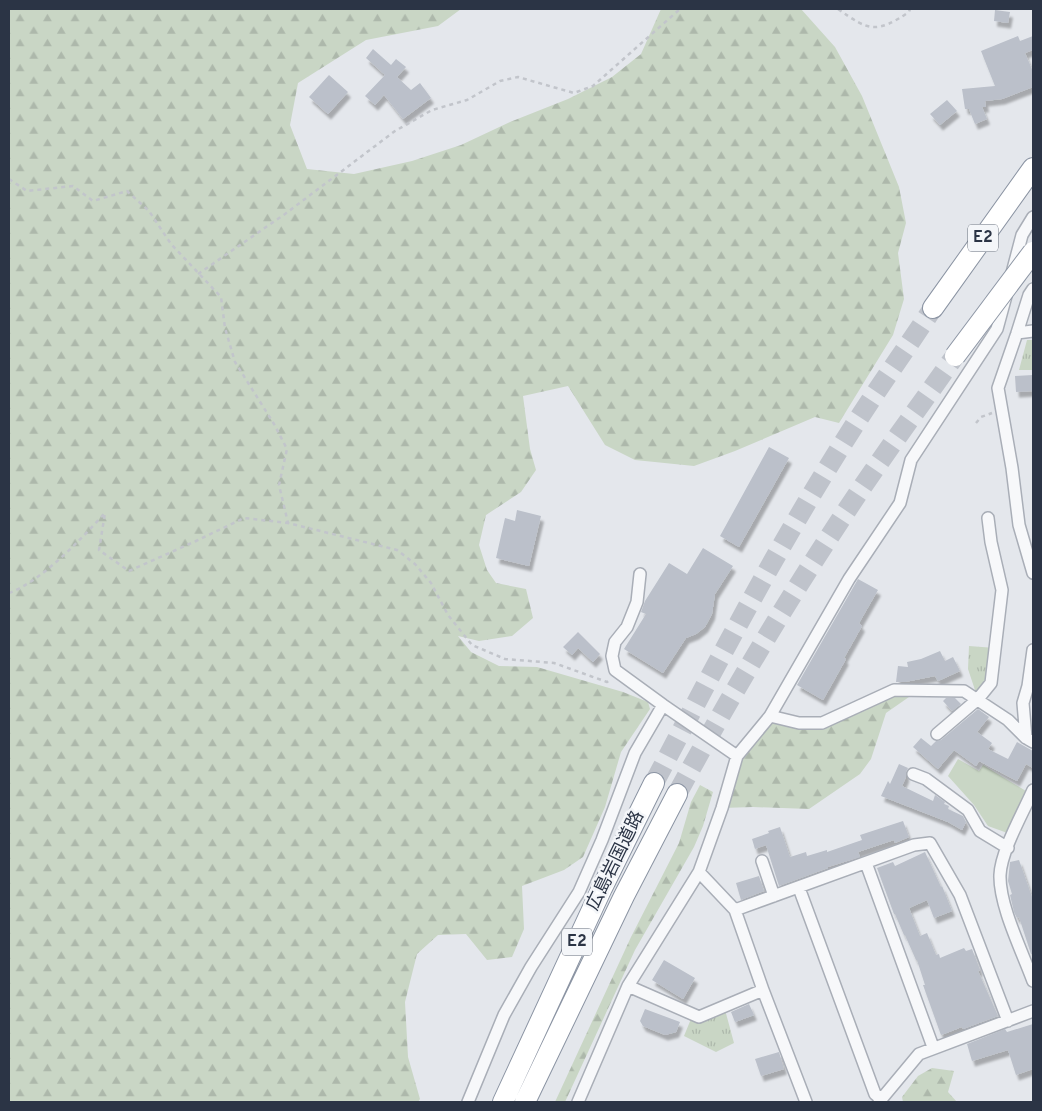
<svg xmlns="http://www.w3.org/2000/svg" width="1042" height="1111" viewBox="0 0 1042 1111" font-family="Overpass,'Noto Sans JP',sans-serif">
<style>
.grass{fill:url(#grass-tufts)}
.forest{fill:url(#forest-firs)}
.garden{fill:#c9d6c5}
.building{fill:#bbc0ca;filter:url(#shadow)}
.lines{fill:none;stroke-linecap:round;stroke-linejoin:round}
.highway-tunnel{stroke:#bfc3cb;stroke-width:20;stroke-dasharray:20 10;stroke-linecap:butt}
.street-casing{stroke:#a9aeb7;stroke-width:14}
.highway-casing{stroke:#8b94a3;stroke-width:22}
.path{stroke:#c2c5cb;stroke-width:2.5;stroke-dasharray:4 4;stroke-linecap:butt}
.street{stroke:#f7f8fa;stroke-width:11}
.highway{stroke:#fff;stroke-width:20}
.highway-bridge-casing{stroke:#8b94a3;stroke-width:22;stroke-linecap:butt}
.highway-bridge{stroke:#fff;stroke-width:20}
.labels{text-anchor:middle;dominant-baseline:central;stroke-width:5;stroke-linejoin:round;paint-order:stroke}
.shield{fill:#f4f6f9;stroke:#676e7b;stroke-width:1}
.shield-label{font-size:16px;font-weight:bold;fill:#2b3445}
.street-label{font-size:18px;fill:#2b3445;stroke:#f4f6f9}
</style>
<defs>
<pattern id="grass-tufts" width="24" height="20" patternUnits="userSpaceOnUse" patternTransform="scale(1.25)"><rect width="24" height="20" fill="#c9d6c5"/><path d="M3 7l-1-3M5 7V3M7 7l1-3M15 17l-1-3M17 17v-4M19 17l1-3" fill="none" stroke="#adb8ab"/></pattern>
<pattern id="forest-firs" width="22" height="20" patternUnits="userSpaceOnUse" patternTransform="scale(1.25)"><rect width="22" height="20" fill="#c9d6c5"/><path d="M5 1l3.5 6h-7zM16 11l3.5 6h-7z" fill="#adb8ab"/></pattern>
<filter id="shadow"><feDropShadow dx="3" dy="5.5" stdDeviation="1" flood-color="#0004"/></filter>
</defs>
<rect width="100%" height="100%" fill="#e4e7ec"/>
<path class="grass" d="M1027,340h6v30h-14z
M969,646l26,2 -4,35 -13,16 -10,-30z
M724,1006l10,37 -18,9 -32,-16 9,-22z"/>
<path class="forest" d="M9,9h452l-23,17 -72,14 -68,43 -8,42 17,44 47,5 58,-13 49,-16 49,-23 58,-23 44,-22 29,-23 20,-45h140l34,38 27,49 37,91 7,36 -8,30 6,46 -11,36 -54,88 -24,-6 -80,34 -41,15 -59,-6 -30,-15 -37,-59 -45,10 7,53 6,21 -15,22 -35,23 -7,30 8,25 9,13 30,6 7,29 -21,18 -33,5 -21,-5 13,16 28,14 38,1 86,25 25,10 2,7 -29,43 -16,55 -22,50 -19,13 -42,16 2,43 -12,28 -25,3 -21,-26 -28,1 -21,19 -12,48 3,55 12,42 -2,3h-409z
M894,690h25l-33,23 -15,46 -11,15 -51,35 -56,-2 -31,1 15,-52 33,-40 52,7z
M700,785l13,7 -10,34 -9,21 -59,103 -70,152h-10l76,-165 48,-94 12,-41z
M932,1068l22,3 -6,21 9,10h-54l-1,-5 16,-21z"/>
<path class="garden" d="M958,759l21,12 4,-6 48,29 -18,41 -25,-9 -14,-21 -26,-29z"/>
<path class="building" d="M995,10l15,2 -2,11 -14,-2z
M1018,36l2,5 13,-5v14l-8,3 8,19v15l-31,12 -17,2 1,6h-4l5,12 -12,5 -6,-15h-4l-3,-20 33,-3 -14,-35z
M373,49l18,16 5,-6 10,8 -9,10 14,13 9,-7 11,15 -28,21 -19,-24 -9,10 -10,-9 20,-21 -19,-17z
M329,75l19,17 -20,22 -19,-17z
M947,100l10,11 -17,14 -10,-11z
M1033,375v16l-17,1 -1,-16z
M769,447l20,11 -50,89 -19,-11z
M517,510l24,6 -12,50 -33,-8 9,-40 10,3z
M703,548l30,18 -18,28 -3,20 -7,13 -9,7 -10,4 -23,35 -39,-24 22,-35 -5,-2 4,-11 24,-38 18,11z
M858,579l20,11 -19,33 3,3 -18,32 2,1 -23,41 -26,-15z
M578,632l22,22 -7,8 -15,-14 -6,7 -9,-8z
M940,651l5,10 8,-4 7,14 -22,10 -3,-5 -30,6h-9l2,-16 10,1 -1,-5 14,-3z
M946,698h9l6,6 -9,7 -9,-10z
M978,709l11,8 -12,15 15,11 -4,6 20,10 9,-17 16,9v17l-7,-4 -9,17 -38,-20 -3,5 -22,-16 -16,19 -25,-22 8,-9 10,8 5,-5 5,-1z
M899,764l9,4 -2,4v5l-4,9 31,15 2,-6 10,7 -1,2 5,2 -1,3 15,7 3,6 -4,8 -14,-8 -67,-26 7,-15 2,3z
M903,821l6,16 -14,6 -1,-3 -36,12 2,5 -32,10v1l-49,18 -13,-41 -11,4 -3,-10 17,-6 -1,-2 12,-4 10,30 16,-5 1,4 20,-6v2l35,-12 -2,-5z
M925,852l16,35 1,-1 10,25 -18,7 -7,-18 -18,8 11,28 7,-3 9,22 3,-1 1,4 24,-10 2,3 6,-2 8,21 -2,1 20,45 -35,13 -1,-2 -21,8 -18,-50h2l-8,-25h-1l-11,-25h-1l-9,-21h-1l-17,-46 16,-6 2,4z
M1019,860l14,40v54h-2l-12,-37 -2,1 -3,-6 -4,-17 2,-1 -4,-13 2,-19z
M759,876l5,15 -23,9 -5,-17z
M664,960l31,18 -12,21 -31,-19z
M749,1004l5,11 -19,7 -4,-10z
M645,1009l35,13 -4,10 -11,3 -22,-9 -3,-5z
M1033,1024v45l-17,6 -8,-25 -36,11 -5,-17 38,-15 2,3z
M779,1052l5,17 -23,7 -6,-17z"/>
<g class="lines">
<path class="highway-tunnel" d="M654,783c61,-116 121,-232 191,-343 28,-45 59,-88 88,-132
M677,794c57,-105 119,-209 186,-308 30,-44 61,-86 92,-130"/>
<defs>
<path id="street" d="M1012,273l10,-38 11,-18
M1033,331l-16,2 -19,55 14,80 7,57 14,48
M1017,333l12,-38 4,-6
M640,574l-3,28 -10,25 -12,15 -3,14 3,14 48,35 74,51
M1028,686l5,-36
M770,716l29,7h23l72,-33 70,1 44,29 18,18 7,4
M937,734l41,-35 13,-16 11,-93 -11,-48 -3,-24
M1026,738l-3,-35 5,-17h5
M913,774l13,5 42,31 12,21 28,17
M1033,790c-10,23 -32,61 -33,85 -1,30 22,76 33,106
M762,861l12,35
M866,863l67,184
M699,872l36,38 28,80 43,112
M799,888l76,206 6,5
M735,910l179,-65 16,-2 30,52 48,126
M628,986l71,31 64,-27
M468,1102l36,-87 27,-48 48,-75 23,-52 33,-87 28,-48
M578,1102l50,-116 71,-114 23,-64 15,-52 33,-40 79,-137 51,-76 11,-43 86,-131 9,-33
M879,1102l40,-48 114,-43"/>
<path id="highway" d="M933,308l100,-140
M503,1102l99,-214 52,-105
M525,1102l99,-206 53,-102"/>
</defs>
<use href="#street" class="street-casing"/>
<use href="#highway" class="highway-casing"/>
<path class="path" d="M838,9c31,22 38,25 71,3l1,-3
M9,179l18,12 46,-5 20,15 34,-10 22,20 22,33 50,53 4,31 10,34 39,62 13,25 -8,36 9,38 109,27 18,14 16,19 17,32 24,30 33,14 49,4 53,19 3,-2
M198,274l87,-60 110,-83 37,-21 35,-10 33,-19 18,-4 56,16 19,-7 87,-77
M976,423l5,-6 11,-4
M9,593c34,-13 71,-53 96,-80l-6,37 30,21 67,-30 48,-23 44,5"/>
<use href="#street" class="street"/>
<use href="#highway" class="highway"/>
<defs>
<path id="highway-bridge" d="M955,356l78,-104"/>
</defs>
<use href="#highway-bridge" class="highway-bridge-casing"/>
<use href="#highway-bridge" class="highway-bridge"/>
</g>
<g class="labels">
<g class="shield">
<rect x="968" y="224.5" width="30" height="27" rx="4"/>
<rect x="562" y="928.5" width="30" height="27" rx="4"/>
</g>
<g class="shield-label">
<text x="983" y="238">E2</text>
<text x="577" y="942">E2</text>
</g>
<g class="street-label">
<text transform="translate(616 861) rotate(-64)">広島岩国道路</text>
</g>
</g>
<rect width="1042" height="1111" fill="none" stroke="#2b3445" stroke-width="20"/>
</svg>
